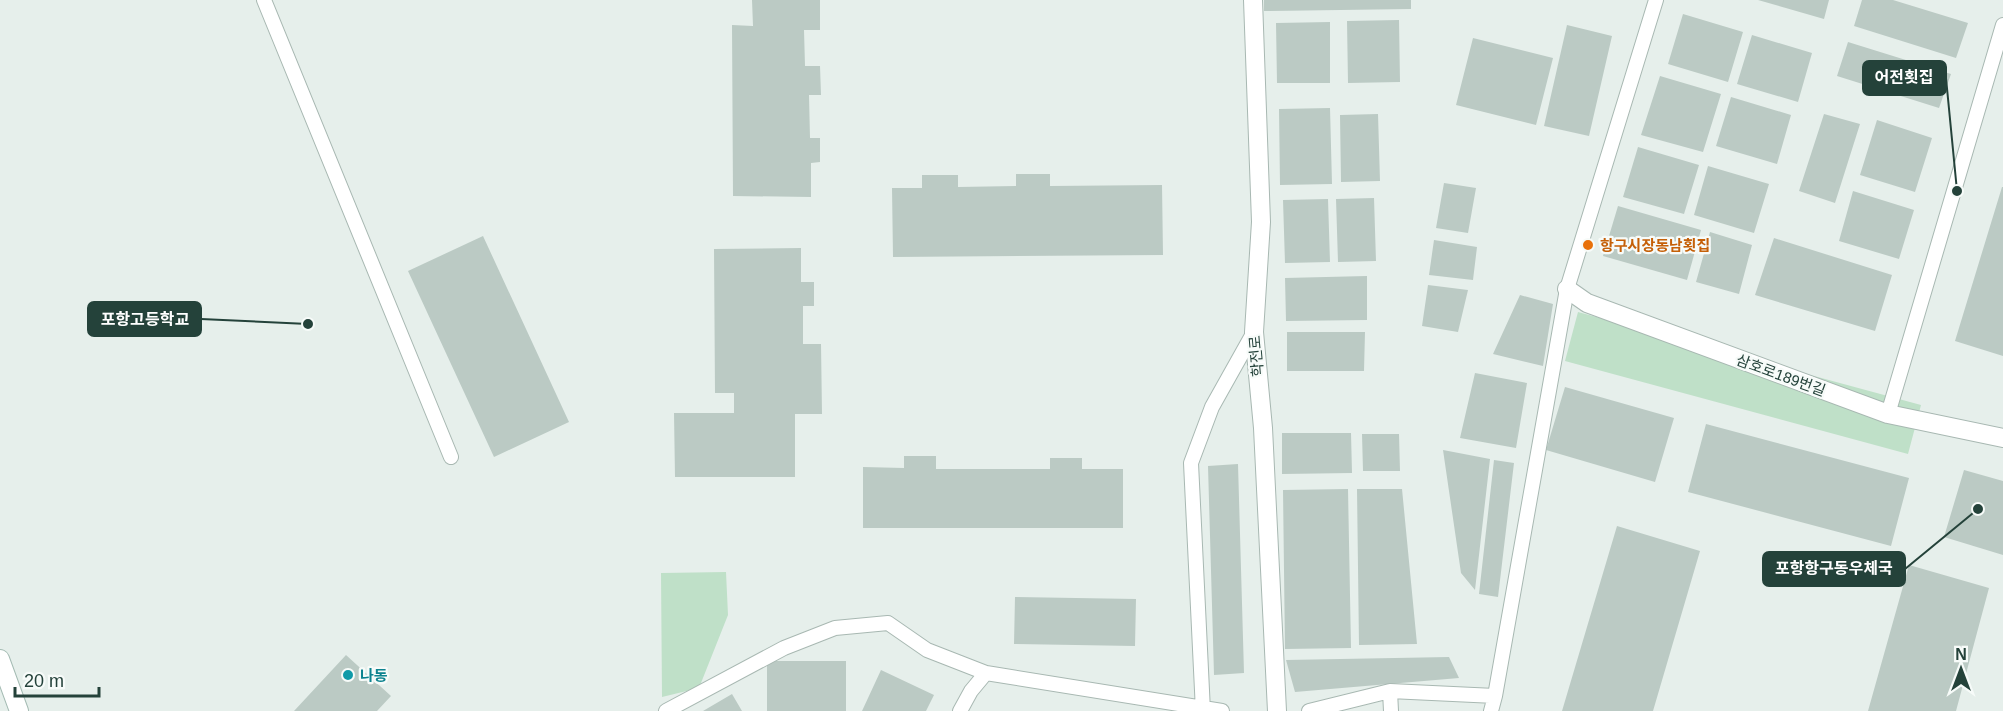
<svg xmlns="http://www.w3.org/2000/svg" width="2003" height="711" viewBox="0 0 2003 711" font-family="Arial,'Noto Sans KR',sans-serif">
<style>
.green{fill:#bfe0c8}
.building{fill:#bbcac4}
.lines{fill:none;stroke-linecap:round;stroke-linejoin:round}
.lane-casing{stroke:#a8b8b2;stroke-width:16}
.street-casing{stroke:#a8b8b2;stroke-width:20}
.secondary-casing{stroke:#a4bbb3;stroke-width:20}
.lane{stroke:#fff;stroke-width:14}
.street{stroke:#fff;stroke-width:18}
.secondary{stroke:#fff;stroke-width:18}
.food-dot{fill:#e8710a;stroke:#f7fbf9;stroke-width:2}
.culture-dot{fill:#0f9aa8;stroke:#f7fbf9;stroke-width:2}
.labels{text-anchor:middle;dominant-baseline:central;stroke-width:4.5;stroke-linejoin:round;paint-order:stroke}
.food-label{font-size:15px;font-weight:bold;fill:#c56008;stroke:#f7fbf9;text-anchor:start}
.street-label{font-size:15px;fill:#24423a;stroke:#f7fbf9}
.culture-label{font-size:15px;font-weight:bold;fill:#0d838f;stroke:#f7fbf9;text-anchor:start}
.leader{fill:none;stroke:#24423a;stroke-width:2}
.callout-dot{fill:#24423a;stroke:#f7fbf9;stroke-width:2}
.callout{fill:#24423a;stroke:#24423a;stroke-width:2}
.callout-label{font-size:16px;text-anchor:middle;font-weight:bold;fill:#fff}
</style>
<rect width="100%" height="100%" fill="#e6efeb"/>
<path class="green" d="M1578,312l343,93 -13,49 -343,-93z
M726,572l2,43 -29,73 -37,9 -1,-124z"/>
<path class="building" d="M752,0h68v30h-16l1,36h15l1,29h-12l1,43h10v24l-9,1v34l-78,-1 -1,-171 21,1z
M1264,0h147v9l-147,2z
M1758,0h71l-5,19z
M1862,0h31l75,23 -12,35 -102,-32z
M1683,14l60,18 -15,50 -60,-18z
M1399,20l1,62 -52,1 -1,-62z
M1330,22v61h-53l-1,-60z
M1567,25l45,11 -23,100 -45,-10z
M1752,35l60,18 -14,49 -61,-18z
M1473,38l80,20 -17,67 -80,-20z
M1848,42l103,32 -12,34 -102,-32z
M1660,76l61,18 -18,58 -62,-17z
M1731,97l60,18 -14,49 -61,-18z
M1330,108l2,76 -52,1 -1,-76z
M1378,114l2,67 -39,1 -1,-67z
M1824,114l36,10 -25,79 -36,-12z
M1877,120l55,18 -17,54 -55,-17z
M1638,147l61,18 -15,49 -61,-17z
M1708,166l61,18 -15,49 -60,-18z
M1016,174h34v12l112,-1 1,70 -270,2 -1,-69h30v-13h36v12l58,-1z
M1444,183l32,5 -8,45 -32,-5z
M2002,187h1v169l-48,-15z
M1853,191l61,19 -15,49 -60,-18z
M1374,198l2,63 -38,1 -2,-63z
M1328,199l2,63 -45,1 -2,-63z
M1618,206l83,24 -14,50 -84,-24z
M1710,232l42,13 -13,49 -43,-12z
M483,236l86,186 -75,35 -86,-186z
M1774,238l118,37 -17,56 -120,-36z
M1434,240l43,7 -4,33 -44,-5z
M801,248v34h13v24h-11v38h18l1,70h-27v63h-120l-1,-64h60v-20h-19l-1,-144z
M1367,276v44l-81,1 -1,-43z
M1428,285l40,5 -10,42 -36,-6z
M1520,295l33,9 -10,62 -50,-12z
M1287,332h78l-1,39h-77z
M1475,373l52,10 -11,65 -56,-10z
M1565,387l109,31 -19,64 -109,-32z
M1706,424l203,54 -18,68 -203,-54z
M1282,433h69l1,40 -70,1z
M1362,434h37l1,37h-37z
M1443,450l47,9 -15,131 -14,-17z
M904,456h32v13h114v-11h32v11h41v59h-260v-61l41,1z
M1494,460l20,3 -16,134 -19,-3z
M1238,464l6,209 -30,2 -6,-209z
M1964,470l39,11v74l-59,-18z
M1348,489l3,159 -66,1 -2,-159z
M1357,489h45l15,155 -58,1z
M1617,526l83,25 -47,160h-91z
M1909,565l80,23 -33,123h-88z
M1015,597l121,2 -1,47 -121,-2z
M346,655l45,41 -14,15h-83z
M1449,657l10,21 -164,14 -9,-32z
M767,661h79v50h-79z
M881,670l53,25 -8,16h-64z
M732,694l10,17h-39z"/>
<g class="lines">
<defs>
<path id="lane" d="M264,0l187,457
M1888,414l115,-389
M1390,691l1,20
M666,711l118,-63 51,-20 53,-5 39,27 59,23 236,38
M960,711l11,-20 15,-18
M1203,711l-12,-248 21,-56 42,-75
M1309,711l81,-20 105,5 72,-407 89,-289
M1491,711l4,-15"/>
<path id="street" d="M1253,0l8,222 -7,110 9,96 14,283
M1567,289l20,14 301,111 115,24"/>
<path id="secondary" d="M0,659l19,52"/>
</defs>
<use href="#lane" class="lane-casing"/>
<use href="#street" class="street-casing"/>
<use href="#secondary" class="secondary-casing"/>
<use href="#lane" class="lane"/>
<use href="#street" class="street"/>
<use href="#secondary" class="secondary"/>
</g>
<circle class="food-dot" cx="1588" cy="245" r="6"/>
<circle class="culture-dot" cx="348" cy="675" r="6"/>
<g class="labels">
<g class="food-label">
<text x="1600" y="245">항구시장동남횟집</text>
</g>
<g class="street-label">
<text transform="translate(1256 356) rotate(-95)">학전로</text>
<text transform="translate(1781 375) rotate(20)">삼호로189번길</text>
</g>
<g class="culture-label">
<text x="360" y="675">나동</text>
</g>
</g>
<path class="leader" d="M1957 191L1946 78M308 324L201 319M1978 509L1905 569"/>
<g class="callout-dot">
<circle cx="1957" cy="191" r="6"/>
<circle cx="308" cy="324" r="6"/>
<circle cx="1978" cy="509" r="6"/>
</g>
<g class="callout">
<rect x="1863" y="61" width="83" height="34" rx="6"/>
<rect x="88" y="302" width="113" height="34" rx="6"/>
<rect x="1763" y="552" width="142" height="34" rx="6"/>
</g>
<g class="callout-label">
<text x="1904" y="83">어전횟집</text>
<text x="145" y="325">포항고등학교</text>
<text x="1834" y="574">포항항구동우체국</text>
</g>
<g transform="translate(1961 669)" stroke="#f7fbf9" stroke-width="4.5" paint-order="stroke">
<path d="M0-4.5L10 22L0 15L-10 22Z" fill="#24423a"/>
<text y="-9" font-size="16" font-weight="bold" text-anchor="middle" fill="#24423a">N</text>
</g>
<path d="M15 687v9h84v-9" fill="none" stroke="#24423a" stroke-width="3"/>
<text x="24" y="687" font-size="18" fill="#24423a" stroke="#f7fbf9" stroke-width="4.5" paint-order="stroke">20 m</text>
</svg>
